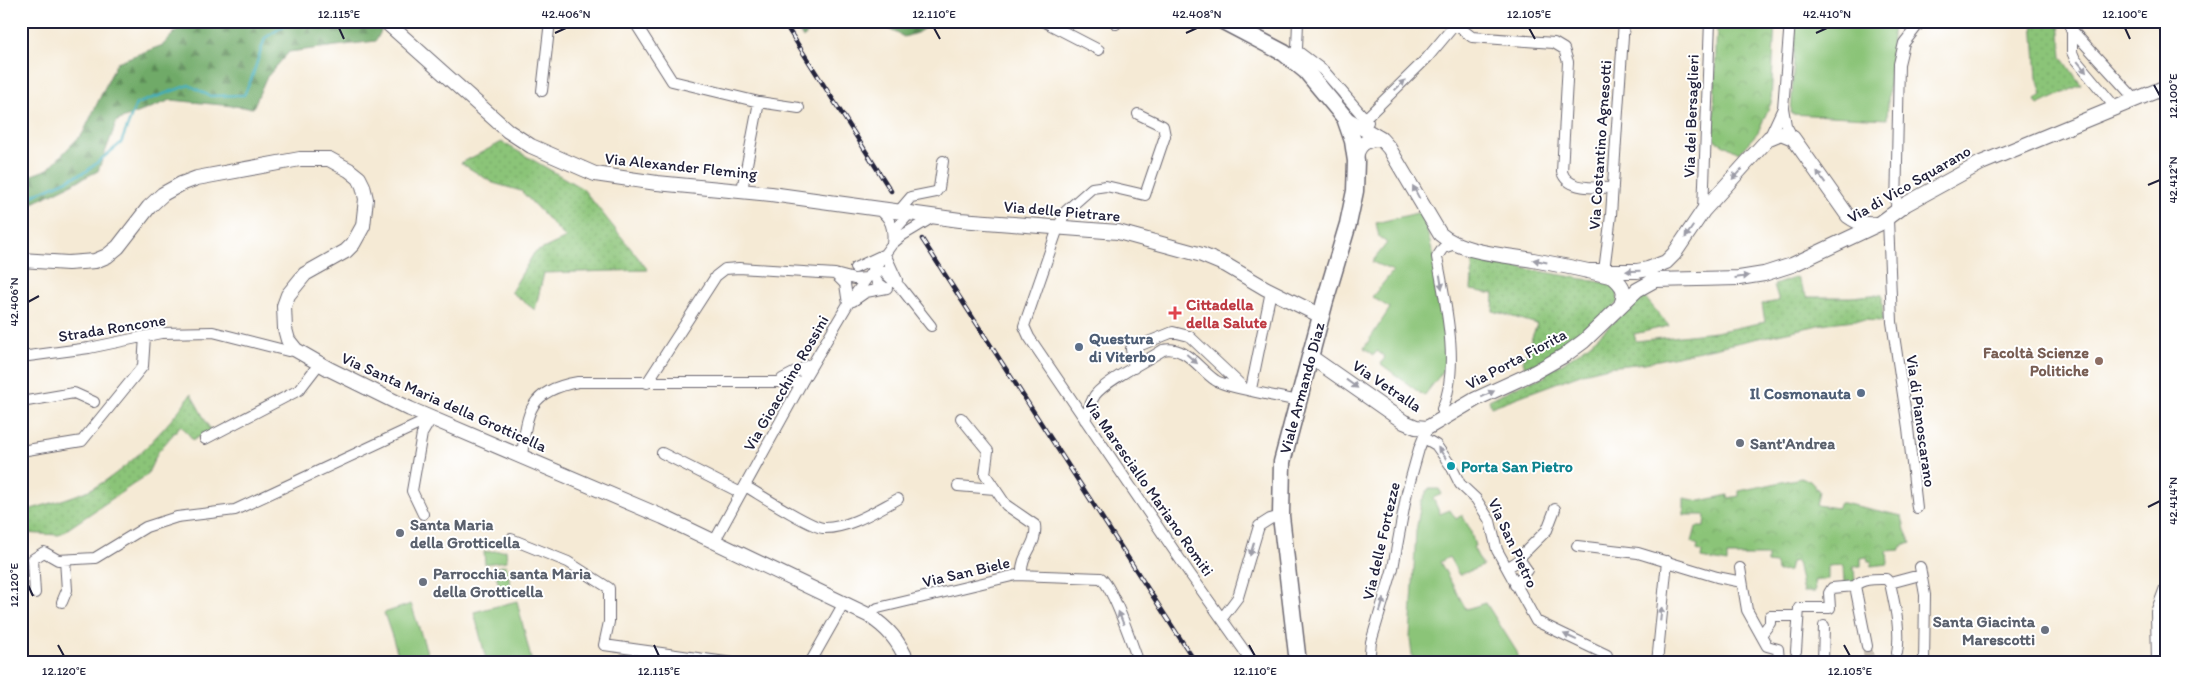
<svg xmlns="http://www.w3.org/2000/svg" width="2187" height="684" viewBox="0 0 2187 684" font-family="Itim,sans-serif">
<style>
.grass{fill:url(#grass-dots);stroke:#56735a}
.forest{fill:url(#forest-firs);stroke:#496652}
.park{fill:url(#park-crowns);stroke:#56735a}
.garden{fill:#8bc478;stroke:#56735a}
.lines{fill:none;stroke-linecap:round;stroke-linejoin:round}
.stream{stroke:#3cacb9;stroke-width:2.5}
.street-tunnel{stroke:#cbc2b6;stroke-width:10;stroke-dasharray:10 5;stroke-linecap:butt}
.street-casing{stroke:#6c6871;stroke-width:12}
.secondary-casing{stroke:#6c6871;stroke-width:16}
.primary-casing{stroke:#6c6871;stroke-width:19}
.street{stroke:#fff;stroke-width:10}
.secondary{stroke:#fff;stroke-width:14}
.primary{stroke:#fff;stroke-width:16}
.rail-casing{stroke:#22223b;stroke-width:4.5}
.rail{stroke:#fff;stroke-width:2.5;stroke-dasharray:8;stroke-linecap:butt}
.oneway{fill:#9c9ca7}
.ticks{fill:none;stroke:#22223b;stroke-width:2}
.health-dot{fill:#e0444e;stroke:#fff;stroke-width:2}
.service-dot{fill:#5c6f8a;stroke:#fff;stroke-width:2}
.education-dot{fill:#8d6e63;stroke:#fff;stroke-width:2}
.worship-dot{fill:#6b7280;stroke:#fff;stroke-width:2}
.culture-dot{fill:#0f9aa8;stroke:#fff;stroke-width:2}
.labels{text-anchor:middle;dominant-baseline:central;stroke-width:4;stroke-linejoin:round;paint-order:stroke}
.street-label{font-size:16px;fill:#22223b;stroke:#fff}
.health-label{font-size:16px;font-weight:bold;fill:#be3a42;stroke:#fff;text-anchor:start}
.service-label{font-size:16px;font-weight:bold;fill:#4e5e75;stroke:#fff;text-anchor:start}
.education-label{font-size:16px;font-weight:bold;fill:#785e54;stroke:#fff;text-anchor:end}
.worship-label{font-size:16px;font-weight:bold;fill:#5b616d;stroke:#fff;text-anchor:start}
.culture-label{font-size:16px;font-weight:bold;fill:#0d838f;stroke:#fff;text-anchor:start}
.neatline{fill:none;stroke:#22223b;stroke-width:2}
.ticks-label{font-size:12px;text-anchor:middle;fill:#22223b}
</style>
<defs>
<pattern id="grass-dots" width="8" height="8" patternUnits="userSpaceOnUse" patternTransform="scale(1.25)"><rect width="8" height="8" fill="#8bc478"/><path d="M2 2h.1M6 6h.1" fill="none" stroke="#78a869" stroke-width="1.8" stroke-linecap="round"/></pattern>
<pattern id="forest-firs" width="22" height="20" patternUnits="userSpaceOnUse" patternTransform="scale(1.25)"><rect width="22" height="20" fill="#70aa68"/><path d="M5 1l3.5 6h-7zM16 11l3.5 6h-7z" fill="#5c8a57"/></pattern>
<pattern id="park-crowns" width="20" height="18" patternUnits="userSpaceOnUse" patternTransform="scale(1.25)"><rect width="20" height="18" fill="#8bc478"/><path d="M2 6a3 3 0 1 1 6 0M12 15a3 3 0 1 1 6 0" fill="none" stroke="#78a869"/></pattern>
</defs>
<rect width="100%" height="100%" fill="#fff"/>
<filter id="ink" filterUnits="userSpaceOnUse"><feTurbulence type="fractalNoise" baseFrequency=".02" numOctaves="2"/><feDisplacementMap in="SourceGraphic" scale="10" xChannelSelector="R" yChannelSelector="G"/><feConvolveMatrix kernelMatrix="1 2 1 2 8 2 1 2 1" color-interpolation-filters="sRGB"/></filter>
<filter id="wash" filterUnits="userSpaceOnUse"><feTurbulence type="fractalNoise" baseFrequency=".0096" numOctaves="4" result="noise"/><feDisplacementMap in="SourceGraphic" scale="20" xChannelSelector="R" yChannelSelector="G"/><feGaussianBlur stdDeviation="1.12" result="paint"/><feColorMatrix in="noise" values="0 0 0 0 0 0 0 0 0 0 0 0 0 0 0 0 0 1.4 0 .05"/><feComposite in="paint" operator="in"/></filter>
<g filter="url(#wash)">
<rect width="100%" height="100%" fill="#f5ead5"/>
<path class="grass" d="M2033,21h26l3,36 19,28 -43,20 -3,-5 7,-5 -5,-17z
M502,142l81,47 65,81 -104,3 -9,37 -24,-18 23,-39 32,-15 -45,-47 -28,-8 -32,-20z
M1473,259l138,25 6,3 1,15 -36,36 -56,33 -3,-10 14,-37 -44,-13 1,-17 -23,-4z
M1797,277l10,20h44l31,-3 1,27 -28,-1 -27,3 -183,40 -37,4 -25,6 -92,34 -2,-7 33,-16 23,-7 1,-5c42,-21 63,-47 97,-77l26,31 -35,8 2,7 79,-9 50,-10 -3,-18 17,-3 -5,-16z
M191,394l20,37 -18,9 -12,-15 -23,27 -11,23 -88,60 -38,-2v-21c23,-7 48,-13 70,-23 35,-17 78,-63 100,-95z"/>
<path class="forest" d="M185,21h201l-10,20 -87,11 -23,26 -13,30 -82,-8 -54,21 -19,50 -77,38v-30l27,-10 35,-36 34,-71 46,-17z
M793,21h28l-18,17z
M874,21h61l-18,12 -13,4z"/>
<path class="park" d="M1717,21h58l-4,82 -13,29 -19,21 -26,-14z
M1801,478l9,3 9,10 -3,14 21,3 3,-5h3l59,13 3,14 6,13 -10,4 -1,3 -13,1 1,13 -16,2 -1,-5h-3l-1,-4 -6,1v8h-7l1,17 -11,1 -1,-19 -15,1v13l-14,2 1,11h-12l-6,-31 -6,1 -2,9 -12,1 -1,-8 -9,-1v-7h-40v7l-26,-5 1,-6 -5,-2 1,-5 -6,-3 4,-15h8l1,-12h-21v-17l16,3 28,-6v3l11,-2v-5z"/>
<path class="garden" d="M1796,21h97l-6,98 -96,-5z
M1421,212c17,50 24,102 26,154l-23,30 -43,-32 4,-7 -8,-6 -3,4 -10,-7 26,-40 -18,-11 21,-26 -21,-9 15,-19 -8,-6 -3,-14z
M1428,489h11l3,5 -9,4 7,16 10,-4 6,9 6,-4 8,14 5,17 -2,1 10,19 -24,9 -10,-18 -9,5 26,47 20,-6 31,49 3,11h-107l-3,-25 6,-107 5,-28z
M506,550l1,11 -22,3 -1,-12z
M506,565l5,22 -11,2 -6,-21z
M517,601l15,62h-45l-13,-51z
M411,604l17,51 -27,8 -17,-50z"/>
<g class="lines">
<path class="stream" d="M21,201l66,-30 34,-28 15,-39 53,-19 21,11 34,-1 7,-15 14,-42 26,-17"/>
</g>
</g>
<g filter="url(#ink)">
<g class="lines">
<path class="street-tunnel" d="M1867,646l3,17
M1793,663l3,-12"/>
<defs>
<path id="street" d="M634,21l38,60 87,21 -17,88
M1043,21l56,29
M2072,21v31l3,7 40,48
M1116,24l2,-3
M1455,24l17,13 82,6 10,6 4,13 -6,110c6,19 34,15 51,16
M2164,25l2,5
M2071,29l64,70
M1296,50l28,21 44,51
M1293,54l4,-5 1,-28
M542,91l8,-70
M759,102l40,6
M1783,108l3,17 7,13
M1138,114l25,12 2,10 -20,59 -39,-9 -14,2 -26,23 -8,17 -34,98 5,11 161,237 63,89
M1365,119l62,-61 31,-37
M1769,138l14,-30 7,-87
M878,209c13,9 16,19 14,35
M899,211l12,-14 25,-5 3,-4 4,-27
M1703,211l7,-190
M1896,211l3,-147 5,-21 17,-22
M1888,219l4,103 16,106 9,80
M894,231l16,-18
M855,268l30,-14 12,26
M1604,271l7,-56 13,-194
M835,274l10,10 3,20
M885,288l-8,-6 -5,-12 11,1 18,17 30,38
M853,301l13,-9 21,-4
M21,357l68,-9 72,-15 52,-1 75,19 8,-1
M1134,368l-3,-19 42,-17 16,4 53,50
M782,379l29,-15
M647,383l69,-107 9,-7 14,-1 96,6 19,5 13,-1
M1251,389l20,-98
M21,402l53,-9 20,9
M1445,417l-3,-8c19,-41 3,-108 -5,-152l6,-9 12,-4
M961,418l27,33 -3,23 21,31 29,20c3,21 -15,29 -13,50
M1085,420c3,-8 5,-17 10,-25 12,-15 51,-34 68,-45 22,-5 35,18 52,30 9,7 67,17 83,21
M1424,438l12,7 15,21 9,18 16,15 14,22 7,29 39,71 71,34 1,8
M205,439l94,-49 20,-26
M21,451l61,-10 61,-75 2,-30
M662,453l79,40
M522,456c5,-44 6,-65 56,-74h224
M745,486c14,8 65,41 78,42 25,1 54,-18 75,-29
M958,486l37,3
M423,514l-11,-23 10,-57 9,-15
M511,539l57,23 41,26v34l-5,23 129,18
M714,542l88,-160 46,-78 44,-60 11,-9 30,-18
M1577,546l61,7 79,24 25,5
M1920,567l5,28 -1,68
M1507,568l14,-9v-3l26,-26 8,-21
M1740,568l7,42 20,36 11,3 1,12
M1890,583c5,23 11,47 7,70
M1515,585l12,-15 -7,-10
M1855,586l12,60
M35,593l-2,-34 11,-7 14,8 37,-2 51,-31 31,-10 58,-7 197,-92
M62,602l5,-12 -2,-30
M868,615l10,-7 138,-33 85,3c13,11 31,67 38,85
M1223,617l15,-20 21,-71 11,-7 11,-3
M1761,635l9,-12v-7h28
M1796,651l3,-43h31l-1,-15 3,-5 23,-2c7,-8 21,-7 31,-7l4,4 30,-8
M810,663l34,-60
M1369,663l2,-21 22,-74 14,-76 12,-43 7,-18
M1657,663l10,-102
M1768,663l11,-2 7,2
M1823,663l1,-37
M2157,663l-1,-51 10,-27"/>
<path id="secondary" d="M385,21l123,110 23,15 64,28 62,9 114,11 189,26 158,12 84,23 24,10 39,23 56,28
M1345,118l36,21 8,9 51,86c21,19 66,21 93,26 27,5 54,10 80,17 11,9 13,15 8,28
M1356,161c0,-15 10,-23 25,-22
M21,260l47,3 27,-2 12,-5 11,-9 31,-40 14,-13 18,-10 16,-6 103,-19h29l20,11 10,8 4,8 3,13 -3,27 -10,18 -7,7 -41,23 -17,21 -4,11 1,23 3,11 8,10 33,19 81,40 253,108 205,98c20,13 31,26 40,48
M1587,271h50l11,-2 18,-7 8,-8 29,-43 66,-73 12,-5 12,5 55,78c10,7 16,9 28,8
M1311,357l93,65 12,5 11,1 49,-29 59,-27 30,-17 19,-14 53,-51 18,-10 84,-2 25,-4 28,-9 87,-41 27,-20 75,-41 185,-76"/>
<path id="primary" d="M1223,21l61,32 22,18 39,47 8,23 3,20 -1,30 -7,33 -23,77 -43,161 -1,54 17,147"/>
</defs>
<use href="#street" class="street-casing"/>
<use href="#secondary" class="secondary-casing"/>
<use href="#primary" class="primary-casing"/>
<use href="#street" class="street"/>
<use href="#secondary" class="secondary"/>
<use href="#primary" class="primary"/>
<defs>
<path id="rail" d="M783,21l108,170
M922,239l274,424"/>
</defs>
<use href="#rail" class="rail-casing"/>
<use href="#rail" class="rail"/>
</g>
<defs><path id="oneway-solid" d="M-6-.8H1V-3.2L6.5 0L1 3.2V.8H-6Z" transform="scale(1.25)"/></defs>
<g class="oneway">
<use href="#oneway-solid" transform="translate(2082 67) rotate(51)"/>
<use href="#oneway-solid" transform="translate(1400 85) rotate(-44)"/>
<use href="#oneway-solid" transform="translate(1737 174) rotate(132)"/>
<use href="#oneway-solid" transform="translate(1821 177) rotate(-126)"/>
<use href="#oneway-solid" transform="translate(1416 192) rotate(-118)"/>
<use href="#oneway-solid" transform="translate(1689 232) rotate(124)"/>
<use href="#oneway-solid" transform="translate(1540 261) rotate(-169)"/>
<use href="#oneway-solid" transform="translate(1633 271) rotate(178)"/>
<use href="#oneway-solid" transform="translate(1742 277) rotate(-8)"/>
<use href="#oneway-solid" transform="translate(1441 282) rotate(81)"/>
<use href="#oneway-solid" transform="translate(1192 359) rotate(41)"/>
<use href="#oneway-solid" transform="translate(1352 384) rotate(36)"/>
<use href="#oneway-solid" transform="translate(1488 394) rotate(-26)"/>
<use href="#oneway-solid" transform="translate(1442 453) rotate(-126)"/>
<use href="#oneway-solid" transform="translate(1252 549) rotate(107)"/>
<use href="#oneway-solid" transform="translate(1382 605) rotate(-73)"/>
<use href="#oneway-solid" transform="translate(1661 614) rotate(-84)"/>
<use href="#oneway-solid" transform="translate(1121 618) rotate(-112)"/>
<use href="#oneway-solid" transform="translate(1570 637) rotate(-155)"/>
</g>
</g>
<path class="ticks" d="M339,28l5,11M934,28l6,11M1529,28l6,11M2125,28l5,11M555,33l11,-5M1186,33l11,-5M1816,33l11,-5M2154,85l6,11M2148,185l12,-5M28,302l11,-6M2148,507l12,-6M28,585l5,11M58,645l6,11M654,645l5,11M1249,645l6,11M1844,645l6,11"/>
<path class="health-dot" d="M1172.5 305.5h5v5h5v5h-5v5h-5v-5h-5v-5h5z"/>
<g class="service-dot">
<circle cx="1079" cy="347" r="5"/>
<circle cx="1861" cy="393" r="5"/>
</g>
<circle class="education-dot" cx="2099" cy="361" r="5"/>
<g class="worship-dot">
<circle cx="1740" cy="443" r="5"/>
<circle cx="400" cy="533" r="5"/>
<circle cx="423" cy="582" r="5"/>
<circle cx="2045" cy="630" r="5"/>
</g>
<circle class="culture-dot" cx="1451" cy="466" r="5"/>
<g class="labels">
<g class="street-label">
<text transform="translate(1691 116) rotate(-88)">Via dei Bersaglieri</text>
<text transform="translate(1600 145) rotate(-86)">Via Costantino Agnesotti</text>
<text transform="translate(681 166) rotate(6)">Via Alexander Fleming</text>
<text transform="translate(1909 184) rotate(-30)">Via di Vico Squarano</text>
<text transform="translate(1062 211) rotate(5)">Via delle Pietrare</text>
<text transform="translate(112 328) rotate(-9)">Strada Roncone</text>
<text transform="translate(1516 359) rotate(-28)">Via Porta Fiorita</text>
<text transform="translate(786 383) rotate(-60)">Via Gioacchino Rossini</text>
<text transform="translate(1387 386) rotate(34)">Via Vetralla</text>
<text transform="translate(1302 388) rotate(-75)">Viale Armando Diaz</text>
<text transform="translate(444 402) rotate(24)">Via Santa Maria della Grotticella</text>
<text transform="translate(1921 421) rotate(82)">Via di Pianoscarano</text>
<text transform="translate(1149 487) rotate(55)">Via Maresciallo Mariano Romiti</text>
<text transform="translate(1381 541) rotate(-77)">Via delle Fortezze</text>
<text transform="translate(1513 543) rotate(65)">Via San Pietro</text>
<text transform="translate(966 572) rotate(-13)">Via San Biele</text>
</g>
<g class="health-label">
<text x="1186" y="304">Cittadella<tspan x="1186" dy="18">della Salute</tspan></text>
</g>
<g class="service-label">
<text x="1089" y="338">Questura<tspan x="1089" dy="18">di Viterbo</tspan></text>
<text x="1851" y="393" text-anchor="end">Il Cosmonauta</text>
</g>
<g class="education-label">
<text x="2089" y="352">Facoltà Scienze<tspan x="2089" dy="18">Politiche</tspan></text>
</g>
<g class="worship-label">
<text x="1750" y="443">Sant'Andrea</text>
<text x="410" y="524">Santa Maria<tspan x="410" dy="18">della Grotticella</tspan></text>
<text x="433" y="573">Parrocchia santa Maria<tspan x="433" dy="18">della Grotticella</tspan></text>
<text x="2035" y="621" text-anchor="end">Santa Giacinta<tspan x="2035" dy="18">Marescotti</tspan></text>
</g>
<g class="culture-label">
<text x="1461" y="466">Porta San Pietro</text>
</g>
</g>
<rect width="2187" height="684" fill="none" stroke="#fff" stroke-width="55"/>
<rect x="28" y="28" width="2132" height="628" class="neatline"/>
<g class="ticks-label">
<text x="339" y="18">12.115°E</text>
<text x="566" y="18">42.406°N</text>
<text x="934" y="18">12.110°E</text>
<text x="1197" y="18">42.408°N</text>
<text x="1529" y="18">12.105°E</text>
<text x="1827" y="18">42.410°N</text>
<text x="2125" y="18">12.100°E</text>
<text transform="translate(2173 96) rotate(-90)" y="4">12.100°E</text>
<text transform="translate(2173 180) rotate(-90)" y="4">42.412°N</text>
<text transform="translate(14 302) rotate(-90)" y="4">42.406°N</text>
<text transform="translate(2173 501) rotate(-90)" y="4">42.414°N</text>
<text transform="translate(14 585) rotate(-90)" y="4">12.120°E</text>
<text x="64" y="675">12.120°E</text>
<text x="659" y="675">12.115°E</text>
<text x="1255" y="675">12.110°E</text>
<text x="1850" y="675">12.105°E</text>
</g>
</svg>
